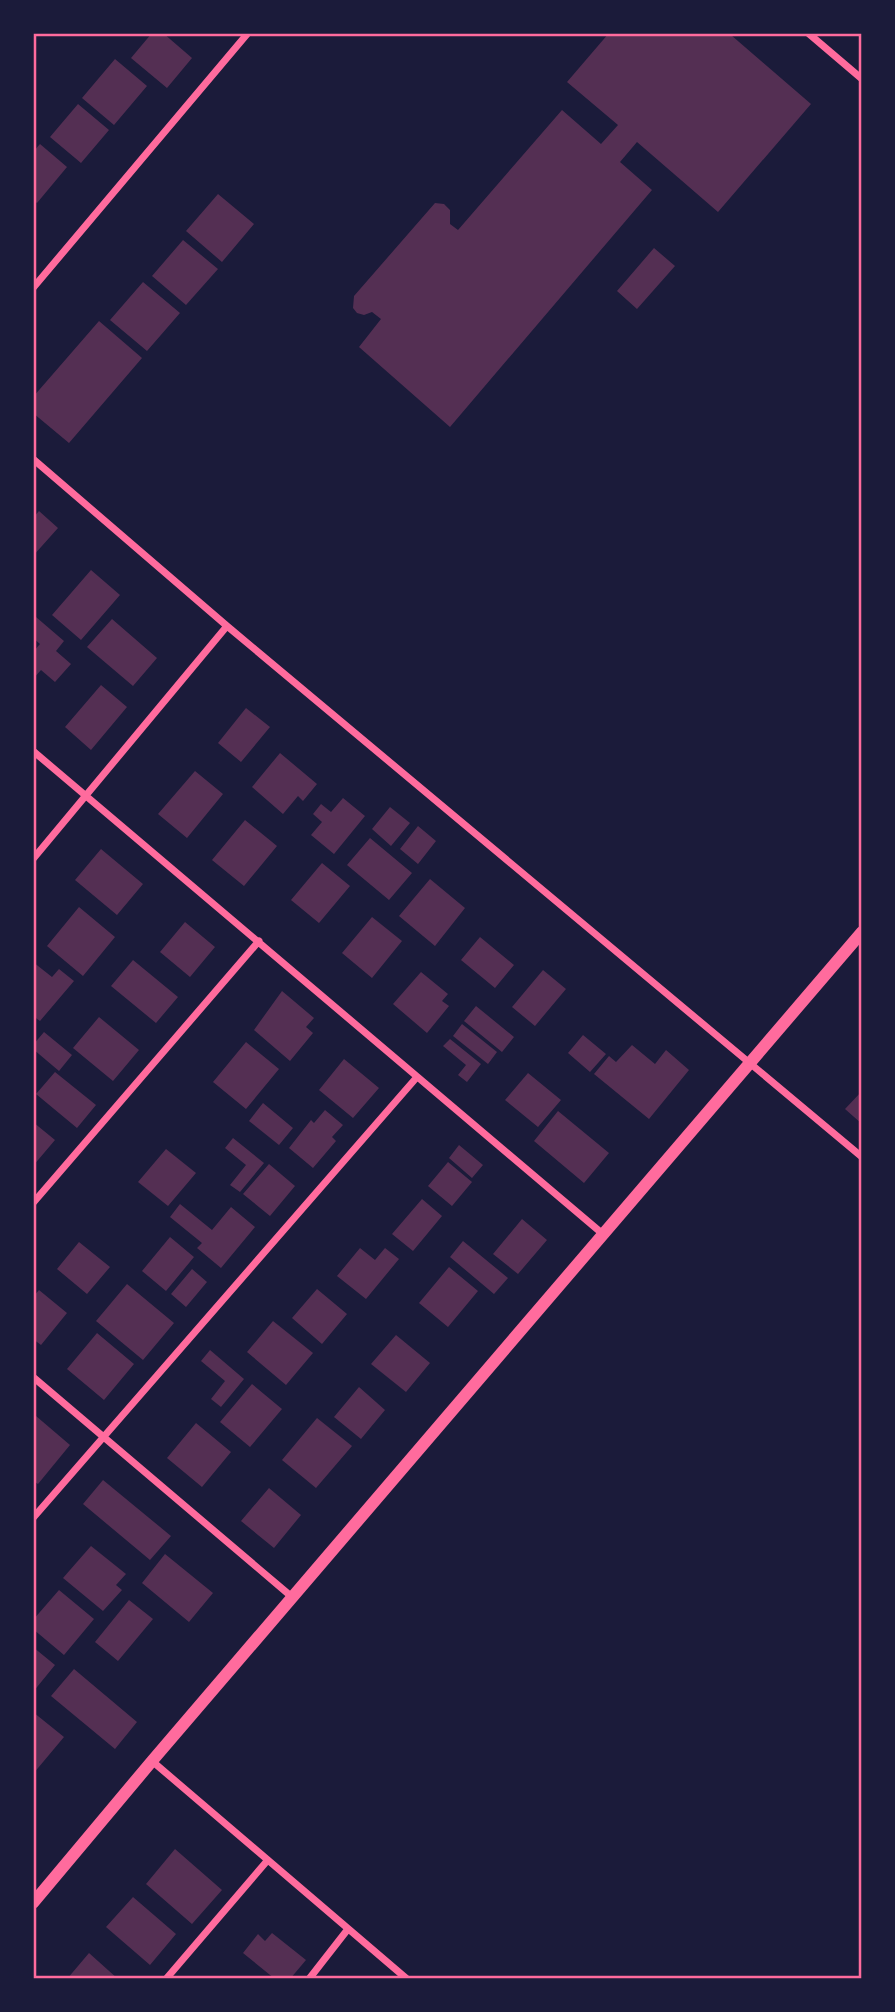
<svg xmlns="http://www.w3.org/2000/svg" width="895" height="2012" viewBox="0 0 895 2012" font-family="Overpass,sans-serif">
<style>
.building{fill:#542f53}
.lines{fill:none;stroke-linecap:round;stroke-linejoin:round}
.minor{stroke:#ff6b9d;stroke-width:7}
.tertiary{stroke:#ff6b9d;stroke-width:12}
.neatline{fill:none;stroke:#ff6b9d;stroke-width:2.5}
</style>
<rect width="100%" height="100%" fill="#1b1b3a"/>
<path class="building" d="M152,33h11l29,25 -25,30 -36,-30z
M609,33h123l-1,2 80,69 -93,108 -81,-70 -17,20 32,28 -202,237 -91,-80 22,-28 -9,-7 -8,3 -7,-2 -4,-5 1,-12 81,-93 9,1 6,6v14l8,6 104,-120 39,34 17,-19 -51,-43z
M115,59l32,27 -33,39 -32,-27z
M78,104l31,26 -28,33 -31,-26z
M40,144l27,23 -30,36 -4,-3v-48z
M218,194l36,30 -32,38 -36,-31z
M183,240l35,29 -32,36 -34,-29z
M654,248l21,18 -38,43 -20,-18z
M143,282l37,31 -33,38 -37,-31z
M99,321l43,37 -73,85 -36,-30v-16z
M39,511l19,17 -25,28v-38z
M91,570l29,25 -39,45 -29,-25z
M36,617l28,24 -8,10 15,13 -16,18 -14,-12 -8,9v-27l7,-8 -7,-6v-18z
M112,619l45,39 -24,28 -46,-39z
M101,685l26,22 -36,43 -26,-23z
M246,708l24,19 -29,35 -23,-19z
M280,753l37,31 -14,17 -5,-5 -15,18 -31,-27z
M195,771l28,23 -36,44 -29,-24z
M343,798l22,18 -31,38 -23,-19 11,-13 -9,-8 8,-10 10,8z
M390,807l20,16 -19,23 -19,-17z
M245,820l32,26 -33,40 -32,-26z
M418,826l18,15 -18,23 -18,-15z
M370,838l42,35 -23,27 -42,-35z
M101,849l42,35 -26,31 -42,-35z
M322,863l28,23 -31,37 -28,-23z
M430,879l35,29 -30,38 -36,-30z
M79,907l36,30 -32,39 -36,-30z
M372,917l30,24 -30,37 -30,-25z
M185,922l30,25 -25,30 -30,-25z
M480,937l34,28 -19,23 -34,-28z
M133,960l45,37 -22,26 -45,-37z
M33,962l19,15 7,-8 15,12 -34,40 -7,-5z
M543,970l23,19 -31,37 -23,-19z
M421,972l27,22 -6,7 7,5 -22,27 -34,-29z
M282,991l32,27 -8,9 7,6 -23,28 -36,-31z
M476,1006l38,31 -12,15 -38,-31z
M99,1017l40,33 -26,31 -40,-33z
M462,1024l35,28 -9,12 -35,-28z
M44,1032l28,23 -13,16 -26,-22v-4z
M583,1035l23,19 -16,18 -22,-19z
M450,1039l31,25 -14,18 -9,-7 8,-10 -23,-19z
M246,1042l33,27 -33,40 -33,-27z
M632,1045l23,19 11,-14 23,20 -40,49 -55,-45 15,-18 7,6z
M344,1059l35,29 -26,30 -34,-28z
M55,1072l41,33 -19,23 -41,-34z
M528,1073l33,27 -23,27 -33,-27z
M862,1091v33l-17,-15z
M263,1103l30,25 -14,17 -30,-24z
M325,1110l18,15 -11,12 4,4 -23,27 -24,-20 22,-28 3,3z
M558,1111l51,42 -25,30 -50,-42z
M33,1122l22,18 -22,26z
M233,1138l31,25 -24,29 -10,-7 16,-20 -21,-17z
M459,1145l24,20 -11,13 -23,-20z
M166,1149l30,24 -28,33 -30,-24z
M448,1162l24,20 -20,24 -24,-20z
M269,1164l26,22 -25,30 -27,-22z
M422,1199l20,17 -29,35 -21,-17z
M180,1204l32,26 19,-23 24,20 -34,41 -24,-20 5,-5 -32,-26z
M522,1219l25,21 -29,34 -25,-20z
M170,1237l24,20 -28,34 -24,-20z
M463,1241l45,37 -14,16 -44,-37z
M79,1242l31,25 -23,27 -30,-25z
M360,1248l15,12 10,-12 14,11 -33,40 -29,-23z
M449,1267l29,24 -30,36 -29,-24z
M192,1269l15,13 -21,25 -15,-13z
M127,1284l47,39 -31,37 -47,-39z
M317,1289l30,25 -25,30 -30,-26z
M39,1290l28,23 -26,32 -8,-6v-42z
M273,1321l40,32 -27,32 -39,-33z
M97,1333l37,31 -30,36 -37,-31z
M396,1335l34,28 -24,29 -35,-28z
M210,1350l34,29 -23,28 -10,-8 14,-18 -24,-20z
M252,1384l30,25 -32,38 -30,-25z
M359,1387l26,23 -24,29 -27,-22z
M36,1416l34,29 -32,39 -5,-3v-62z
M317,1418l35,28 -36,42 -34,-28z
M196,1423l35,29 -29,35 -35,-29z
M103,1480l68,56 -21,24 -67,-56z
M269,1488l32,27 -27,33 -33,-27z
M91,1546l35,28 -10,11 6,5 -19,21 -40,-33z
M165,1554l48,39 -24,29 -47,-39z
M59,1590l35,29 -30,36 -31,-26v-9z
M129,1600l24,19 -35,42 -23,-19z
M33,1647l22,18 -22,27z
M74,1669l63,53 -22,27 -64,-53z
M33,1712l31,25 -31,37z
M175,1849l47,41 -30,34 -46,-40z
M133,1897l43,37 -26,31 -44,-38z
M272,1933l34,27 -16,19h-15l-32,-26 15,-19 7,7z
M89,1953l29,26h-51z"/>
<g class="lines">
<path class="minor" d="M808,33l54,46
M33,288l215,-255
M33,459l194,167 635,531
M33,751l571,484
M33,859l194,-233
M33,1203l226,-262
M33,1377l259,220
M33,1518l384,-441
M152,1761l255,218
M166,1979l101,-118
M309,1979l39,-50"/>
<path class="tertiary" d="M33,1903l119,-142 710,-829"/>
</g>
<rect width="895" height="2012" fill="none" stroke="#1b1b3a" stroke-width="70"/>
<rect x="35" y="35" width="825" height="1942" class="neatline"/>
</svg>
